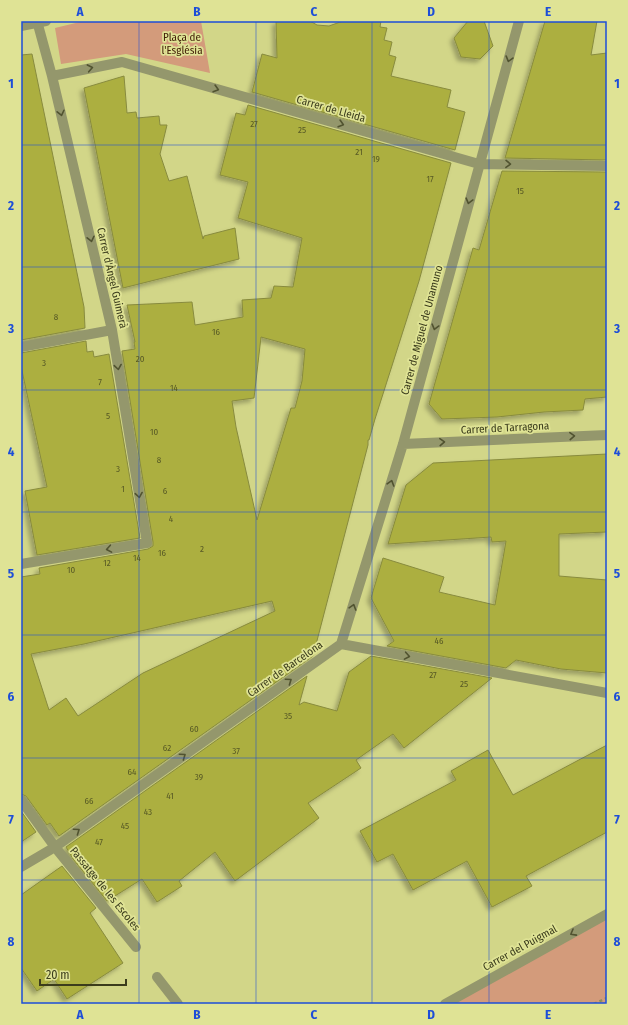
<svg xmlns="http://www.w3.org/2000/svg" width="628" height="1025" viewBox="0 0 628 1025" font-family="'Fira Sans Condensed',sans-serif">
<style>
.green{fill:#d39b7b}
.building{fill:#acaf40;stroke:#888b3e;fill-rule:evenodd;filter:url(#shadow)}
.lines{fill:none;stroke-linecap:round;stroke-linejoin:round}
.path{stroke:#8d9057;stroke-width:2.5;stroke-dasharray:3 3;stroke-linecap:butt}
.street{stroke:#94976c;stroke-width:10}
.oneway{stroke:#515330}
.grid{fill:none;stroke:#1d4ed8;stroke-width:1;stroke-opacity:0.55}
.labels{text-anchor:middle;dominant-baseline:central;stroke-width:3.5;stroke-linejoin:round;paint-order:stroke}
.number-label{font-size:9px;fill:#575925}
.park-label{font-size:11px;fill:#432008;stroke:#dfe395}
.street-label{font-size:11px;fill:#3b3c1c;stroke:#dfe395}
.neatline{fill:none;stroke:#1d4ed8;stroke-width:1.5}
.grid-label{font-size:13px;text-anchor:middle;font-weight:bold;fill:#1d4ed8}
</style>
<defs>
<filter id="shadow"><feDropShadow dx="-3.5" dy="3.5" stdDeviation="2" flood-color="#0004"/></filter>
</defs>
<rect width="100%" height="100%" fill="#d2d688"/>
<path class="green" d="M84,21h117l9,52 -84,-19 -65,10 -6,-36z
M607,914v90h-162z"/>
<path class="building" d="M276,21h34l7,4 12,1 14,-5h38l-1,6 7,1 -3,12 8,2 -3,13 7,2 -5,19 60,14 -4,17 18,5 -10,38 -203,-58 10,-38 15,4z
M468,21h16l9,25 -13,13 -19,-2 -7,-19z
M545,21h52l-6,34 16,-2v107l-102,-2z
M32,54l52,253 1,21 -64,12v-285z
M124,76l3,37 9,-1 1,6 22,-2 1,9h7l-7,29 9,27 18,-5 16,63 1,-3 31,-8 4,31 -116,29 -39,-200z
M248,105l203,58 -32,118 -44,138 -6,21h-1v5l-55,211 -254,180 -9,-13 -3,2 -21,-29 -5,-2v-217l19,-3 -1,-6 109,-19 5,-3v-4l-31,-191 13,-2 -1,-7h1l-8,-37 65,-3 3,23 48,-8 -1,-17 29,-2 3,-12 19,1 9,-49 -64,-20 10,-36 -28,-7 16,-62 9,2zM261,337l44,12 -3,32 -7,27h-4l-34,112 -21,-93 -4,-26 22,-3zM272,601l3,10 -132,62 -65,43 -12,-18 -17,12 -18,-56 53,-10z
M502,171l105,1v225l-22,2 -2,11 -39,2 -47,5 -55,2 -13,-15 44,-156 6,2z
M86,341l1,11 6,-1 1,6 15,-3 31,184 -103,17 -12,-64 22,-4 -26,-121v-13z
M607,454v78l-48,2v42l48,4v93l-46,-4 -45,-9 -10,8 -119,-22 7,-5 -23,-43 12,-40 61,19 -5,15 56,13 11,-64 -14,1 -1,-5 -103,7 18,-59 27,-22z
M371,656l121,22 -88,70 -11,-14 -37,26 5,8 -53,35 11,15 -84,63 -20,-29 -36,29 3,5 -25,16 -15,-23 -35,22 -34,-42 -7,-12 241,-171 -8,29 5,-3 33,9 12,-39z
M607,745v87l-81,44 6,10 -40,21 -25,-46 -54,29 -20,-36 -16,8 -17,-31 96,-51 -5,-9 37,-21 25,45z
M21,811l15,21 -15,10z
M62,866l34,42 -6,5 33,50 -56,36 -13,-20 -17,12 -16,-23v-73z"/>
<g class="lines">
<path class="path" d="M594,1004l13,-6"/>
<path class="street" d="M21,26l25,-5
M52,76l70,-14 357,102 128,2
M21,347l91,-17
M403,444l204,-9
M21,564l126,-21 -35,-213 -60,-254 -15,-55
M341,644l62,-200 116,-423
M21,800l34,47 81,100
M21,867l34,-20 286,-203 266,49
M157,977l21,27
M445,1004l162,-90"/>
</g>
<defs><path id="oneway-chevron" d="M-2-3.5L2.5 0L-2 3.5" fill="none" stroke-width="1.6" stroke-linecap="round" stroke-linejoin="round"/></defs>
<g class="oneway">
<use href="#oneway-chevron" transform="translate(509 59) rotate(106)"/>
<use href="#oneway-chevron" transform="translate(90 68) rotate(-11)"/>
<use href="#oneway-chevron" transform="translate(216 89) rotate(16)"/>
<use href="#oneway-chevron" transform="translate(61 113) rotate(77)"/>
<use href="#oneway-chevron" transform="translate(341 124) rotate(16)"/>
<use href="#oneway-chevron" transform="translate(508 164) rotate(1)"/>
<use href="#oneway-chevron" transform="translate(469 201) rotate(105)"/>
<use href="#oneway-chevron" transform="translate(91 239) rotate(77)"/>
<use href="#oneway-chevron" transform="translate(435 327) rotate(105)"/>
<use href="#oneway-chevron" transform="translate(118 367) rotate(81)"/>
<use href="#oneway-chevron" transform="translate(572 436) rotate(-3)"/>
<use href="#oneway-chevron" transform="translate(442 442) rotate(-3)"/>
<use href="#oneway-chevron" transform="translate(391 483) rotate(-73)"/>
<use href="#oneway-chevron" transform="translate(139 495) rotate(81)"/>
<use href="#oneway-chevron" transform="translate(109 549) rotate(170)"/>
<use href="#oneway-chevron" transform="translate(353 607) rotate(-73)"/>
<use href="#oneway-chevron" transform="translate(407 656) rotate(10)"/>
<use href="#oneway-chevron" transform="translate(289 681) rotate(-35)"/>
<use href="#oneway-chevron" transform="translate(183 756) rotate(-35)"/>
<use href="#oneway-chevron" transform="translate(77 831) rotate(-35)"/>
<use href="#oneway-chevron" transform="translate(573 933) rotate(151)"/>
</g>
<path class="grid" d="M139,21v983M256,21v983M372,21v983M489,21v983M21,145h586M21,267h586M21,390h586M21,512h586M21,635h586M21,758h586M21,880h586"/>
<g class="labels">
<g class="number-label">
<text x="254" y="124">27</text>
<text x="302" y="130">25</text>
<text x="359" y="152">21</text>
<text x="376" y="159">19</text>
<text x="430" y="179">17</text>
<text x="520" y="191">15</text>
<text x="56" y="317">8</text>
<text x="216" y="332">16</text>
<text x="140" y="359">20</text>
<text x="44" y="363">3</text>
<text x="100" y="382">7</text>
<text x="174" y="388">14</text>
<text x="108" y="416">5</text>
<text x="154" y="432">10</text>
<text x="159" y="460">8</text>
<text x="118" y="469">3</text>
<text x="123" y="489">1</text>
<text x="165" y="491">6</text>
<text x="171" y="519">4</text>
<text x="202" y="549">2</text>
<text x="162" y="553">16</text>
<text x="137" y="558">14</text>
<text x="107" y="563">12</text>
<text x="71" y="570">10</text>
<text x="439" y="641">46</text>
<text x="433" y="675">27</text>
<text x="464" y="684">25</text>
<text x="288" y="716">35</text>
<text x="194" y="729">60</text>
<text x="167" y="748">62</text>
<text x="236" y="751">37</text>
<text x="132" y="772">64</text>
<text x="199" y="777">39</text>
<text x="170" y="796">41</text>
<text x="89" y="801">66</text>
<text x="148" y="812">43</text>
<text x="125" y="826">45</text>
<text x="99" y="842">47</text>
</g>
<g class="park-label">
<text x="182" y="37">Plaça de<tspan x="182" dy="13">l'Església</tspan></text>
</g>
<g class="street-label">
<text transform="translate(331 109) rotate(16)">Carrer de Lleida</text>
<text transform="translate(112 278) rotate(77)">Carrer d'Àngel Guimerà</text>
<text transform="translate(422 330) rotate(-75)">Carrer de Miguel de Unamuno</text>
<text transform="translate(505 428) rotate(-3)">Carrer de Tarragona</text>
<text transform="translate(285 669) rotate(-35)">Carrer de Barcelona</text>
<text transform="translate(105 889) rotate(51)">Passatge de les Escoles</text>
<text transform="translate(520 948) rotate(-29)">Carrer del Puigmal</text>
</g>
</g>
<rect width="628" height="1025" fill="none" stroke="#dfe395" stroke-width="44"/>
<path d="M40 979v6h86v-6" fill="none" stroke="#3b3c1c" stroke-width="2"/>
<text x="46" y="979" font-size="12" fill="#3b3c1c" stroke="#dfe395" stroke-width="3" paint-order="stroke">20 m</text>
<rect x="22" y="22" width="584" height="981" class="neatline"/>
<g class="grid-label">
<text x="80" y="16">A</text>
<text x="197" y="16">B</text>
<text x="314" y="16">C</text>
<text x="431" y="16">D</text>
<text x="548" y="16">E</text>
<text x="11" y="88">1</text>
<text x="617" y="88">1</text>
<text x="11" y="210">2</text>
<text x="617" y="210">2</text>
<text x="11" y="333">3</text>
<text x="617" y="333">3</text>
<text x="11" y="456">4</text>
<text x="617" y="456">4</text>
<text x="11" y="578">5</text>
<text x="617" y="578">5</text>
<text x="11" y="701">6</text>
<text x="617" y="701">6</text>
<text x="11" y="824">7</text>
<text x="617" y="824">7</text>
<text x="11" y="946">8</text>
<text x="617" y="946">8</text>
<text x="80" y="1019">A</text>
<text x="197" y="1019">B</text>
<text x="314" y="1019">C</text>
<text x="431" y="1019">D</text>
<text x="548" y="1019">E</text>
</g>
</svg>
